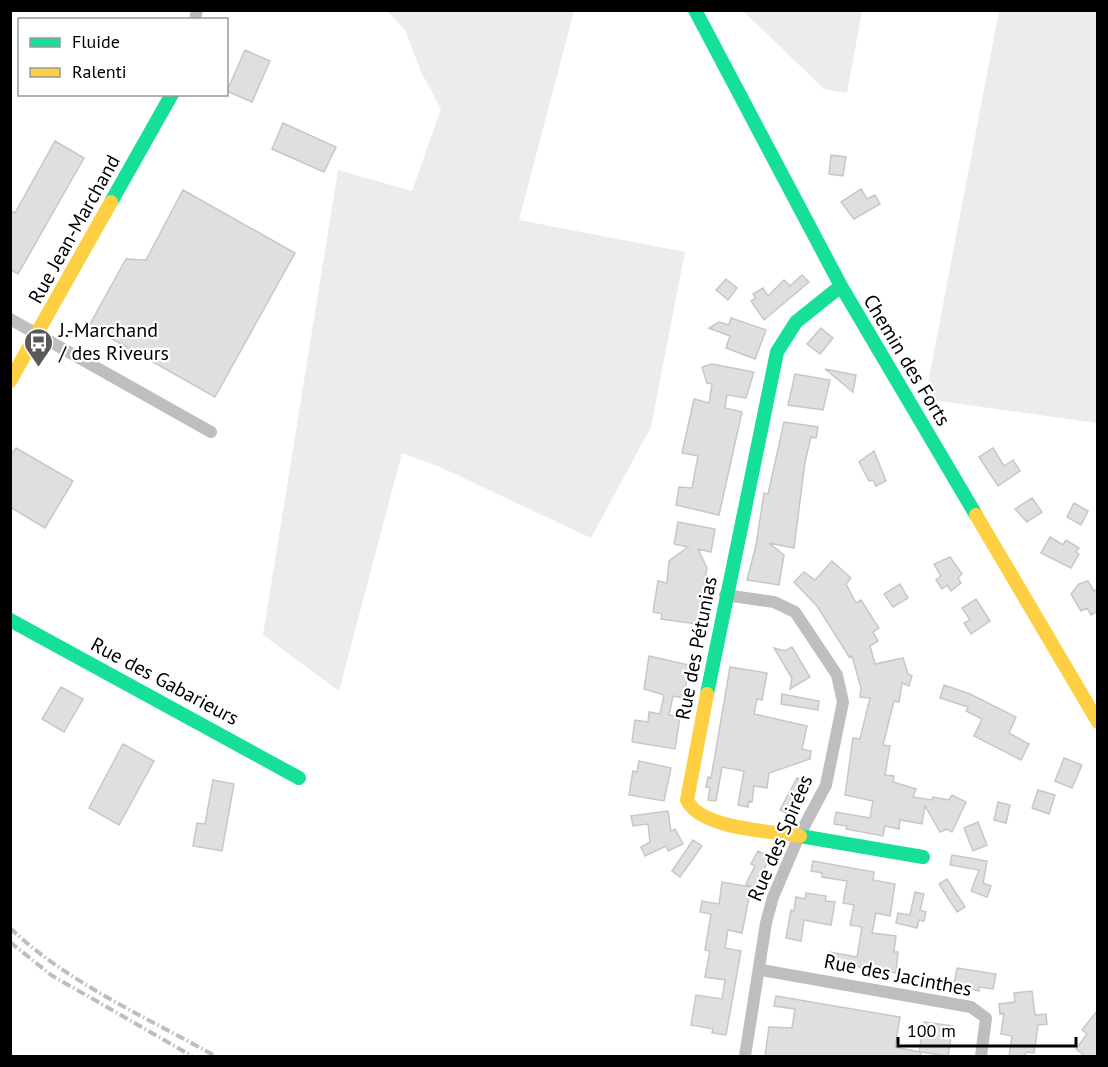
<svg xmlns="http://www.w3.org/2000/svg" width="1108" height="1067" viewBox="0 0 1108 1067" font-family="'PT Sans',sans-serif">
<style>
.green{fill:#ececec}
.building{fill:#dfdfdf;stroke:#c7c7c7;stroke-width:1.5}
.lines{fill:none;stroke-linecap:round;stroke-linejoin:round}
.street{stroke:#bebebe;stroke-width:12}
.fast{stroke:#16e098;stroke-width:14}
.slow{stroke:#ffcf43;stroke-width:14}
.rail{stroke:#bebebe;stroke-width:4;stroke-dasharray:9 3 1.5 3;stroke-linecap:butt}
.labels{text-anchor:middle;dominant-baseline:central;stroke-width:4.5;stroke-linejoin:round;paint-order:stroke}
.street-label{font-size:20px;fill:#000;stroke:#fff}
.poi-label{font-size:20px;fill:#000;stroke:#fff;text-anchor:start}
</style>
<rect width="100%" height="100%" fill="#fff"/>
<path class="green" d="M387,11h187l-55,209 166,32 -34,175 -60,111 -151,-71 -38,-14 -63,238 -76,-56 75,-465 74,21 29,-82 -20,-37 -16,-42z
M743,11h119l-15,82 -23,-4z
M999,11h98v412l-172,-24z"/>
<path class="building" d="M245,50l25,11 -18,41 -25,-11z
M283,123l53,24 -12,25 -52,-23z
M55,141l29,17 -66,116 -8,-5v-59l5,3z
M831,155l15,2 -3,19 -14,-2z
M861,189l6,10 8,-4 5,9 -26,15 -13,-17z
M183,190l112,63 -80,144 -126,-71 37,-67 20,1z
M802,275l7,7 -45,38 -13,-19 5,-3 -3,-4 10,-6 5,8 16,-16 6,6z
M726,279l11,9 -9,12 -12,-10z
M731,318l35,12 -11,29 -29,-11 4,-12 -21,-8 10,-6 10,3z
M821,328l12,10 -13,16 -13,-10z
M712,364l42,8 -8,26 -19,-3 -2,13 17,4 -23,103 -43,-10 3,-18 13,1 6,-32 -16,-3 12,-54 15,4 3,-19 -5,-1 -5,-16z
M825,369l31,6 -3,17z
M795,374l35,6 -7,30 -35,-5z
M784,422l34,5 -2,11 -5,-1 -6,25 -11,86 -25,-5 15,12 -5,30 -32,-5 9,-35 8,-52 4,1z
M16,448l57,33 -28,47 -35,-21v-51z
M993,448l11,18 9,-6 7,11 -22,15 -19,-29z
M874,451l12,30 -10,5 -3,-6 -4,1 -10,-19z
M1032,498l10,14 -15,10 -12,-13z
M1074,503l14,8 -7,14 -14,-8z
M678,522l37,7 -4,23 -13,-3 9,19 -10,56 -36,-5 1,-5 -9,-2 5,-31 9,2 2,-22 19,-14 -14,-3z
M1050,537l13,8 3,-5 13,8 -3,4 3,2 -8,14 -30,-15z
M950,557l12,17 -4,4 3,5 -10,8 -4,-6 -5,4 -6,-9 5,-4 -7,-12z
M832,561l19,17 -5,6 10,19 5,-3 18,28 -6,4 5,9 -8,5 5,18 28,-6 5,16 4,2 -3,10 -7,-3 -3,19 -5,-1 -11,44 7,1 -5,29 9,1 -1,6 23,7 -3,8 19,3 1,-3 16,3 3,-5 14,7 -14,30 -5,-3 -7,3 -15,-26 -3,18 -22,-4 -1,9 -14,-3 -2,10 -37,-7 1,-3 -13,-2 2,-12 34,6 3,-17 -28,-6 8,-57 7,1 10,-41 -10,-1 1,-9 -9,-32 -2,2 -33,-52 -23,-24 10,-10 11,8z
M1088,581l6,10 4,-2v22l-7,4 -4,-7 -6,3 -10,-17 8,-10z
M900,584l8,14 -15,9 -9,-13z
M976,599l14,22 -19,13 -7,-11 6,-3 -8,-12z
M792,647l18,30 -20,12 2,-11 -18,-30 11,3z
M649,656l40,9 -5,33 -11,-2 -4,19 11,2 -5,32 -43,-7 3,-22 13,2 1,-10 11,2 4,-19 -20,-6z
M730,667l37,6 -5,27 -5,-1 -3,15 53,12 -5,23 9,2 -1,8 -41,14 -2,15 -13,-2 -2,16 -3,-1 -1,6 -10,-2 6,-34 -22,-4 -6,34 -8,-1 2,-12 -4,-1 2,-10 3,1z
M944,685l26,9 46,23 -7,16 20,11 -8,16 -47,-24 8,-17 -16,-8 2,-4 -28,-9z
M61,687l22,12 -19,33 -22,-13z
M782,694l37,7 -1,9 -37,-6z
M123,744l31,17 -35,64 -30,-17z
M1064,758l18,7 -10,23 -17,-7z
M639,761l32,7 -7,33 -35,-6 4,-24 4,1z
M797,778l8,4 -16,32 -9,-4z
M213,780l21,4 -12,67 -29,-5 4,-23 8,1z
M1038,790l17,5 -6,19 -17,-6z
M998,802l12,3 -4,18 -12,-3z
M668,811l3,21 4,-3 8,15 -15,7 -2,-5 -21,10 -4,-9 9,-5 -2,-18 -15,2 -2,-10z
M978,822l9,23 -14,6 -9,-23z
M693,840l9,6 -22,31 -8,-6z
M758,851l12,6 -16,32 -3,-2 -9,46 -14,-3 -3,18 16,3 -15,84 -14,-2 1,-4 -22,-4 5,-30 26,4 3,-19 -20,-3 5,-26 -5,-1 6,-36 -11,-2 2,-11 17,3 3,-22 29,5 -5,-3 9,-18 -4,-2z
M952,855l35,6 -4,22 8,3 -4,11 -16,-6 8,-21 -29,-5z
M813,861l61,11 -1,8 22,4 -5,32 -14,-3 -4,20 24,3 -2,16h4l-2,21 -68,-11 2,-10 27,5 5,-30 -12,-2 4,-20 -11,-2 4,-22 -25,-4v-4l-11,-2z
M947,879l18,28 -8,5 -18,-28z
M915,892l9,2 -4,16 6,2 -2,9 -5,-1 -2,8 -21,-5 2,-10 12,2z
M806,893l20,3 -1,5 10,1 -4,23 -27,-5 -3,21 -15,-3 5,-28 3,1 2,-14 9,2z
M957,968l39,6 -3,15 -14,-2v4l-25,-7z
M1032,991l3,24 11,-1 1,10 -9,1 -4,28 -8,-1 -1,4h-16l3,-20 -11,-2 3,-21 -4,1 -1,-10 16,-2 -1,-9z
M776,996l124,21 -5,30 24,5 5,-30 29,4 -5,30 -28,-4 1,4h-156l4,-29 23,1 3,-19 -21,-3z
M1098,1010v46h-13l-9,-7 11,-15 -5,-4z"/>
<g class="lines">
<path class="street" d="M195,20l2,-10
M10,319l201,113
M725,595l49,7 21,10 42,63 6,27 -17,83 -27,51 -26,61 -7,26 -21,133
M761,970l210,37 15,11 -5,38"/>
<path class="fast" d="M695,10l146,276 135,229
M111,202l61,-108
M10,620l289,158
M707,694l70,-342 19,-30 45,-36
M800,836l123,21"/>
<path class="slow" d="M10,381l101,-179
M976,515l122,207
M707,694l-20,106c13,29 84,31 113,36"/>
<path class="rail" d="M10,928c58,55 136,89 205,128
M10,942l41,33 141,81"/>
</g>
<defs>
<symbol id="bus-pin" viewBox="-11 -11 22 30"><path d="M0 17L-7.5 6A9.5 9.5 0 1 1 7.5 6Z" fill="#595959" stroke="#fff"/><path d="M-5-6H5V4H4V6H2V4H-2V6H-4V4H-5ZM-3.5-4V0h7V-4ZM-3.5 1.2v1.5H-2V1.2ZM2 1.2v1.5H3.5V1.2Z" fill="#fff"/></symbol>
</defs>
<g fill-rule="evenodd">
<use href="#bus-pin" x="22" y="326" width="33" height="45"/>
</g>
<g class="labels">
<g class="street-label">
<text transform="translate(74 229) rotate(-61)">Rue Jean-Marchand</text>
<text transform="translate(907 360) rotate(59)">Chemin des Forts</text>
<text transform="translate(696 648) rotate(-79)">Rue des Pétunias</text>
<text transform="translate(165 681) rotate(28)">Rue des Gabarieurs</text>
<text transform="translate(780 838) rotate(-67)">Rue des Spirées</text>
<text transform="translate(898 975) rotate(11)">Rue des Jacinthes</text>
</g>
<g class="poi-label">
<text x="59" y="330">J.-Marchand<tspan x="59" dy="23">/ des Riveurs</tspan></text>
</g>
</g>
<rect width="1108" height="1067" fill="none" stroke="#000000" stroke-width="24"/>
<rect x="18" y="18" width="210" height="78" fill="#ffffff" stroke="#999999" stroke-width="1.5"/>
<rect x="30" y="38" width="30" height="9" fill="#16e098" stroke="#999999" stroke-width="1.5"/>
<text x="72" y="48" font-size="18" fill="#000000">Fluide</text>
<rect x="30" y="68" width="30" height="9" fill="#ffcf43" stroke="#999999" stroke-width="1.5"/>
<text x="72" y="78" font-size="18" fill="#000000">Ralenti</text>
<path d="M898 1037v9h178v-9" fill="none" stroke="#000000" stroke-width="3"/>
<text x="907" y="1037" font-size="18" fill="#000000" stroke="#ffffff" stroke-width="4.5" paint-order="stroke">100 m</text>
</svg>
